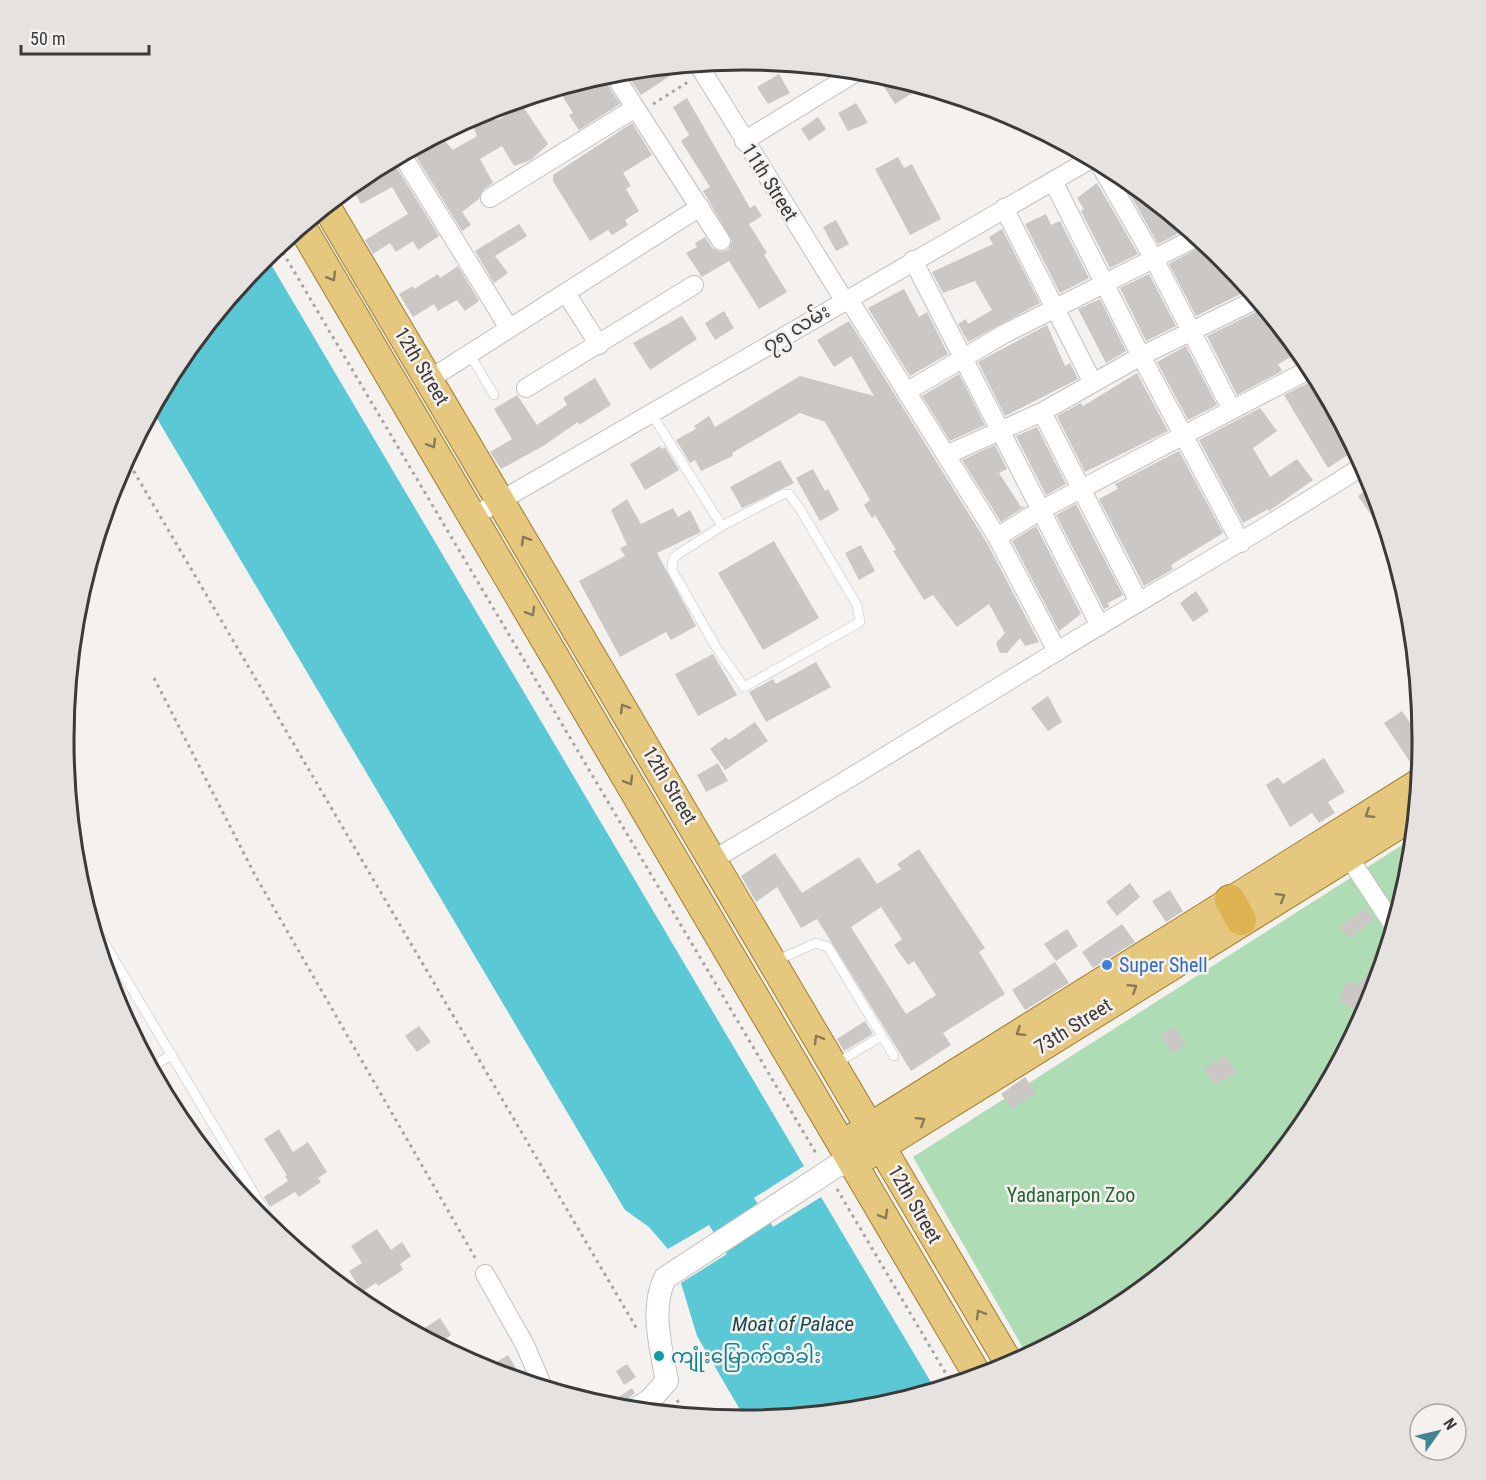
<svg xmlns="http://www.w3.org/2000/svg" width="1486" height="1480" viewBox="0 0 1486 1480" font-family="'Roboto Condensed','Noto Sans Myanmar',sans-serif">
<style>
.green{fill:#aedcb4}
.water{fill:#5ac8d5}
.building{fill:#cac7c5;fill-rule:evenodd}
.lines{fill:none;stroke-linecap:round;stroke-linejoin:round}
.service-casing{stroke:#c3c0bf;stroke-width:10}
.minor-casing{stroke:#c3c0bf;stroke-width:20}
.tertiary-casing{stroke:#c3c0bf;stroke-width:24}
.primary-casing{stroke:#9f7e2e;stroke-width:30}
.trunk-casing{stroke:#9f7e2e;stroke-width:32}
.path{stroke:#a6a4a2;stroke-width:3;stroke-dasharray:3 4.5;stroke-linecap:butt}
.service{stroke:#fff;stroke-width:9}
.minor{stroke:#fff;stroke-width:18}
.tertiary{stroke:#fff;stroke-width:22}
.primary{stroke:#e6c77e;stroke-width:28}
.trunk{stroke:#deb453;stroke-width:30}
.oneway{stroke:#887958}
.shop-dot{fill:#3f7fe0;stroke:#f4f1ef;stroke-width:2}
.culture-dot{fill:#0f9aa8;stroke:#f4f1ef;stroke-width:2}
.labels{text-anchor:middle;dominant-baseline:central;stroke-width:5;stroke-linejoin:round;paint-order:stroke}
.street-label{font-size:20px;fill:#3b3a39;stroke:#f4f1ef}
.shop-label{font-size:20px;fill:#366cbe;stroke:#f4f1ef;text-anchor:start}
.park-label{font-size:20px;fill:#236633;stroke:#f4f1ef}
.culture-label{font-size:20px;fill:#0d838f;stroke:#f4f1ef;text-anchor:start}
.water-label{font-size:21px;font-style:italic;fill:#17494e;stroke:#f4f1ef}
.rim{fill:none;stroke:#3b3a39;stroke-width:3}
</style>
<rect width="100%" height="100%" fill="#f4f1ef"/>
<path class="green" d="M1413,838l-3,35 -39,128 -63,117 -84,103 -104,85 -93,49 -114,-198z"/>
<path class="water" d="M266,256l538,910 -50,32 19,29 48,-30 114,192 -60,18 -129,13 -49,-84 -16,-53 46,-29 -18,-29 -41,24 -19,-22 -24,-17 -473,-800 26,-48z"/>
<path class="building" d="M685,66l-44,29 -16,-23z
M779,74l11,19 -22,11 -11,-17z
M602,76l18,28 -41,26 -10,-15 4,-2 -15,-24z
M892,78l14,4 16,5 -27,17 -13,-20z
M687,98l63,110 5,-3 7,11 -13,8 18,29 -3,2 23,37 -28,17 -30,-48 -27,16 -16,-24 11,-6 -2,-4 10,-6 7,11 9,4 7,-2 4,-9 -29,-50 7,-4 -29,-46 8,-6 -16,-28z
M856,103l12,20 -20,8 -10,-18z
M522,105l26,39 -17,16 -17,6 -12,-20 -22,13 13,24 -9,6 -5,10 -17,13 9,13 -9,6 -50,-81 27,-15 14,15 24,-14 -7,-17 18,-9 6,10 6,-1z
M818,117l8,12 -17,12 -8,-12z
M632,123l20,32 -29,18 8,13 -5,3 13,22 -14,9 3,5 -16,10 -4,-5 -18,11 -37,-60v-6z
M898,157l6,11 8,-4 29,55 -31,16 -35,-66z
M392,160l47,76 -21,14 -5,-9 -17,11 -6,-9 -17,11 -8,-14 43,-26 -16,-27 -31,17 -10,-18 15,-12z
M1118,173l3,2 66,54 -29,15z
M1097,183l41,71 -28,14 -29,-57 3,-2 -7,-11z
M1046,214l5,11 9,-4 29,57 -29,15 -35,-69z
M836,220l13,24 -13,7 -13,-24z
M519,224l8,12 -32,20 13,17 -14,10 -19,-32z
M1002,229l38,74 -72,39 -10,-18 8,-5 2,5 24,-14 -17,-29 -32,12 -11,-21 61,-28 -4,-7z
M1205,244l19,15 25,31 -53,26 -27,-52z
M458,266l21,35 -14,10 -8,-11 -19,11 -4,-7 -21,13 -14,-23 14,-8 1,3 24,-15 2,4z
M1149,274l27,52 -30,15 -26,-53z
M904,289l15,28 8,-5 21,42 -38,22 -42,-68z
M1100,299l26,52 -20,12 -28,-54z
M1264,308l36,44 -22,12 4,7 -45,24 -30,-59z
M724,311l10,17 -19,12 -10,-17z
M682,316l15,23 -47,31 -17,-27z
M849,321l138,222 52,99 -14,4 -5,-8 -13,15h-7l-4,-10 9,-10 -16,-29 -32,23 -24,-32 -9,5 -31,-49 3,-1 -21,-35 -3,3 -8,-13 6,-5 -45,-78 -25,-9 -68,40 1,3 -32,15 -6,-11 -5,3 -14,-23 20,-11 -2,-3 15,-10 6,11 85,-51 74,20 -23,-40 -17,11 -17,-27z
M1047,325l18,41 5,-3 8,16 -73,37 -27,-54z
M1186,346l31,59 -29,15 -31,-58z
M1137,373l31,58 -83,41 -28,-56 24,-13 2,3z
M959,374l26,51 -35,16 -28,-45z
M595,378l16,27 -32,20 -1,-3 -35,24 -42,23 -11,-17 22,-13 -18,-30 23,-14 20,30 30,-20 -4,-7z
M1312,381l21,27 22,42 -27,18 -44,-73z
M1260,408l17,23 -24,17 17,29 27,-18 16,21 -44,31 -1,-2 -25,14 -44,-83z
M1037,427l29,57 -20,11 -30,-59z
M995,445l12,24 -8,4 22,34 5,-1 -25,16 -39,-62z
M660,446l2,3 3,-2 14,23 -34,20 -15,-26z
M1179,451l44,82 -52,32 2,4 -29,17 -45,-87 19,-10 -3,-5z
M780,460l14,23 -52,25 -12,-21z
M813,469l12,22 3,-2 11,21 -19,11 -24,-43z
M1373,485l15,49 -3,1 -27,-39z
M627,499l14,25 32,-16 5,9 12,-7 11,22 -44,21 39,73 -25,14 -5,-8 -46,25 -41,-76 46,-25 -5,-8 7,-3 -16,-35z
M1076,504l47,91 -15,8 1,4 -5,2 -48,-94z
M1036,526l45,88 -22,17 -47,-90z
M774,541l45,77 -56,32 -45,-77z
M861,545l14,26 -16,9 -14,-27z
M1196,591l13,20 -16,11 -13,-19z
M713,654l24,41 -39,21 -23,-42z
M816,662l15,25 -65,35 -17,-30 24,-13 3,5z
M1048,696l14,26 -14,9 -17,-23z
M1402,711l21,31 -2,17 -9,6 -28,-42z
M755,722l13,19 -43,29 -15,-21 16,-12 3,3z
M1324,758l21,34 -17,10 7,11 -16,10 -7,-10 -22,14 -24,-42 12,-8 5,7z
M718,763l10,18 -22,11 -9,-17z
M919,849l66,99 -6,4 26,42 -62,39 8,12 -40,26 -94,-152 -16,9 -24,-41 -21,15 -15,-26 34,-23 27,40 57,-36 18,27 24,-15 -4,-5zM881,907l21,32 -8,6 14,20 6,-4 22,34 -30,19 -55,-87z
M1130,883l10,14 -23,19 -11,-14z
M1170,890l13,21 -17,11 -14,-21z
M1365,908l9,12 -25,18 -9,-11z
M1122,924l13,18 -42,26 -11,-16z
M1067,929l11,17 -22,15 -12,-17z
M1383,954l-3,17 -16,41 -25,-10 8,-21 12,4z
M1055,962l14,21 -44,27 -13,-20z
M865,1021l8,13 -29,17 -7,-12z
M419,1026l12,16 -14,10 -12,-16z
M1174,1026l12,19 -14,8 -12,-18z
M1225,1055l11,17 -21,13 -11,-16z
M1025,1077l11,16 -24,16 -11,-15z
M279,1129l14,23 15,-10 19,30 -9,6 3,4 -22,15 -4,-5 -25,15 -6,-10 24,-16 -3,-5 2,-1 -23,-36z
M377,1229l14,21 11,-8 9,14 -11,8 3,6 -25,16 -2,-3 -14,9 -13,-21 13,-8 -11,-17z
M440,1318l11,17 -14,9 -20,-11z
M508,1355l16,26 -22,-7 -7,-11z
M627,1364l9,13 -12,8 -8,-14z
M632,1388l3,5 -11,9 -1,6 -17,-2z"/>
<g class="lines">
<defs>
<path id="service" d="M469,353l25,42
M651,413l71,113
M783,494h6l11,15 57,96 3,17 -116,65 -28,-40 -44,-77 1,-11 4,-4 45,-29z
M90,919l189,316
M775,961l41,-18 12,4 66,109
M835,1064l47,-28
M150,1067l22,-12"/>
<path id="minor" d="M698,64l146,236
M613,73l108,168
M744,141l114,-70
M402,155l107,173
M1099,163l55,96 78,151
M1053,181l88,175 100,187
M490,198l145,-90
M1004,208l89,175
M913,260l187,366
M566,293l33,52
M848,298l149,239 60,114
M430,379l270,-172
M526,388l168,-103
M906,392l98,-58 193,-97
M1042,412l97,190
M946,455l96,-43 99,-56 116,-57
M474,516l617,-357
M997,537l44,-27 271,-142
M1342,847l52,79
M714,859c115,-67 228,-138 342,-207 103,-63 207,-121 308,-187
M485,1274l40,71 18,42"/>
<path id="tertiary" d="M636,1409l14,-9 17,-19c-6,-33 -17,-72 -2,-103l173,-113 16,-1"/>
<path id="primary" d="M326,206l684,1159
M302,227l676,1149
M854,1137l565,-354
M866,1156l550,-342"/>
<path id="trunk" d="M1230,900l11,20"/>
</defs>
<use href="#service" class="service-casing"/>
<use href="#minor" class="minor-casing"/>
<use href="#tertiary" class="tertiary-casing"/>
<use href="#primary" class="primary-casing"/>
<use href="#trunk" class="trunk-casing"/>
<path class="path" d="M653,104l35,-22
M279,246l538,909
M126,458l511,871
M154,678l101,197 222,386
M837,1189l115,195
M677,1400l9,14"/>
<use href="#service" class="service"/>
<use href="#minor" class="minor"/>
<use href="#tertiary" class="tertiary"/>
<use href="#primary" class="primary"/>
<use href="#trunk" class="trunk"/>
</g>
<defs><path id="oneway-chevron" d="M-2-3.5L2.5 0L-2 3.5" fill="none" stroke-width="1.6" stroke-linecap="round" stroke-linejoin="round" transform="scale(1.5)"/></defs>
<g class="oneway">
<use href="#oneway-chevron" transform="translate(332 277) rotate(59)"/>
<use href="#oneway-chevron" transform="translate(432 444) rotate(59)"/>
<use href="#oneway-chevron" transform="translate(525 540) rotate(-121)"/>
<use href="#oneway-chevron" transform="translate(531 612) rotate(60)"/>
<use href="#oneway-chevron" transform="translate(624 708) rotate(-121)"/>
<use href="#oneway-chevron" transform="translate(629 781) rotate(60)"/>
<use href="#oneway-chevron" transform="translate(1369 814) rotate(148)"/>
<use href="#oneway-chevron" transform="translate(1281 897) rotate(-31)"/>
<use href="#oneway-chevron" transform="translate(1133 988) rotate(-32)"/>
<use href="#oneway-chevron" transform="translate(1020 1032) rotate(148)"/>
<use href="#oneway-chevron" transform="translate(818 1039) rotate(-120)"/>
<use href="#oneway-chevron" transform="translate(921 1121) rotate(-32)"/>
<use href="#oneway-chevron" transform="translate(884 1215) rotate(60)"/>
<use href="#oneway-chevron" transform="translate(980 1314) rotate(-120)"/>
</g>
<circle class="shop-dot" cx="1107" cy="965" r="6"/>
<circle class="culture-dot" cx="659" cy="1356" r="6"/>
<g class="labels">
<g class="street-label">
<text transform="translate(770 182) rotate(58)">11th Street</text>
<text transform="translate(796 328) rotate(-31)">၇၅ လမ်း</text>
<text transform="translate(422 366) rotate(59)">12th Street</text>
<text transform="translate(670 785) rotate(59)">12th Street</text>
<text transform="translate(1073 1026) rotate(-32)">73th Street</text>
<text transform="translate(915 1204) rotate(60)">12th Street</text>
</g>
<g class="shop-label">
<text x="1119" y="965">Super Shell</text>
</g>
<g class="park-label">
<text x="1071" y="1195">Yadanarpon Zoo</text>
</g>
<g class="culture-label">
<text x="671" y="1356">ကျုံးမြောက်တံခါး</text>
</g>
<g class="water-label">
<text x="793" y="1324">Moat of Palace</text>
</g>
</g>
<path d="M0 0H1486V1480H0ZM743 70H743A669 669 0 0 1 1412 739V741A669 669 0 0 1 743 1410H743A669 669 0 0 1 74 741V739A669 669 0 0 1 743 70Z" fill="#e5e2e0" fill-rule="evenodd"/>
<path class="rim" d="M743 70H743A669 669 0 0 1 1412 739V741A669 669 0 0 1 743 1410H743A669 669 0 0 1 74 741V739A669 669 0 0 1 743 70Z"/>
<g transform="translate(1438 1432) rotate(56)"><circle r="28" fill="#f4f1ef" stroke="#aaa8a6" stroke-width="1.5"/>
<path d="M0-4.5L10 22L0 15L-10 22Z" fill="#428695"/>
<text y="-9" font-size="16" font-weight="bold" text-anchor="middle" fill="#3b3a39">N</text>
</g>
<path d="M21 45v9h128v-9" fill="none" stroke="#3b3a39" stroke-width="3"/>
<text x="30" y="45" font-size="18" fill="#3b3a39" stroke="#f4f1ef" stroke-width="4.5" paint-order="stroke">50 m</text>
</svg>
